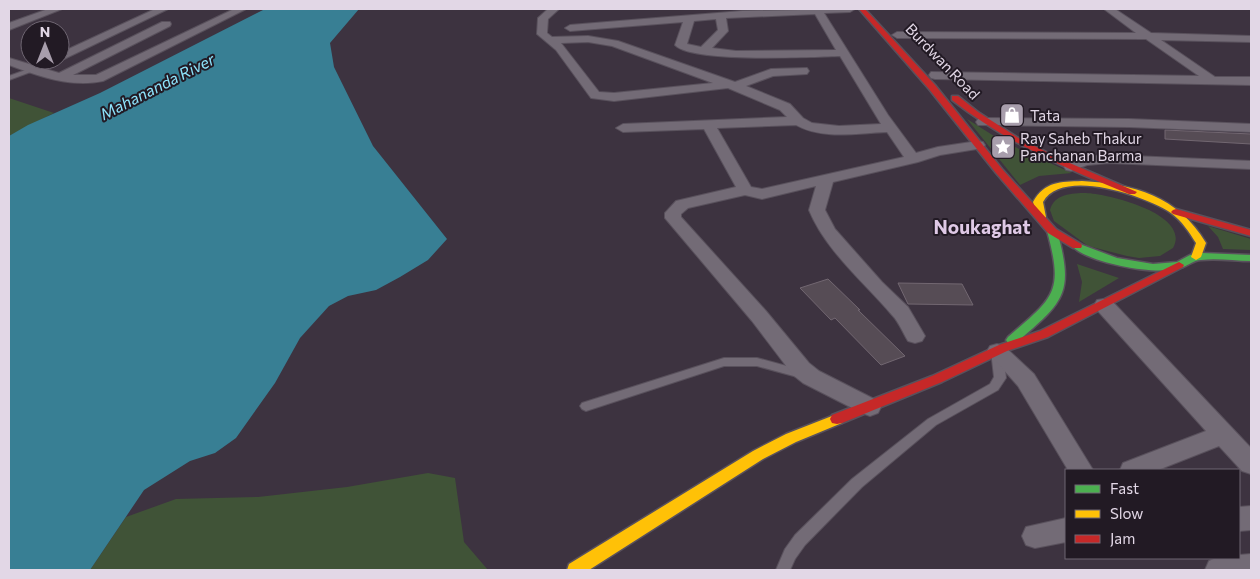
<svg xmlns="http://www.w3.org/2000/svg" width="1260" height="579" viewBox="0 0 1260 579" font-family="Commissioner,sans-serif">
<style>
.green{fill:#405337}
.water{fill:#387f94}
.building{fill:#564c55;stroke:#726771}
.lines{fill:none;stroke-linecap:round;stroke-linejoin:round}
.lane-casing{stroke:#59515c;stroke-width:2}
.street-casing{stroke:#59515c;stroke-width:2}
.fast-casing{stroke:#59515c;stroke-width:3}
.slow-casing{stroke:#59515c;stroke-width:3}
.jam-casing{stroke:#59515c;stroke-width:3}
.lane{fill:#736b76;fill-rule:evenodd}
.street{fill:#736b76;fill-rule:evenodd}
.fast{fill:#4caf50;fill-rule:evenodd}
.slow{fill:#ffc107;fill-rule:evenodd}
.jam{fill:#c62828;fill-rule:evenodd}
.labels{text-anchor:middle;dominant-baseline:central;stroke-width:4;stroke-linejoin:round;paint-order:stroke}
.far-street-label{font-size:15px;fill:#e2d7e6;stroke:#221a24}
.far-poi-label{font-size:15px;fill:#e2d7e6;stroke:#221a24;text-anchor:start}
.far-water-label{font-size:16px;font-style:italic;fill:#8ee4fc;stroke:#221a24}
.neighbourhood-label{font-size:19px;font-weight:bold;fill:#dfc9e6;stroke:#221a24}
</style>
<rect width="100%" height="100%" fill="#3d3340"/>
<path class="green" d="M9,98l45,15 -45,23z
M967,119l35,22 70,32 -33,3 -19,9z
M1086,193c22,1 106,21 87,55l-13,8 -21,2 -12,-2 -39,-10 -34,-25 -4,-11c4,-16 22,-17 36,-17z
M1208,226l43,13v11l-28,-1 -5,-12z
M1077,264l42,14 -40,24 3,-20z
M428,473l27,5 9,64 24,28h-398l36,-53 50,-18 82,-2 89,-10z"/>
<path class="water" d="M265,9h94l-29,34 4,24 39,79 74,93 -19,21 -28,17 -24,13 -28,6 -19,10 -29,32 -25,45 -39,55 -21,15 -25,8 -46,29 -54,80h-81v-434l19,-11 72,-32z"/>
<path class="building" d="M1165,130l86,4v10l-86,-5z
M828,279l32,31h-2l47,46 -24,9 -46,-47 -4,2 -31,-32z
M898,283l64,1 11,21 -65,-1z"/>
<g class="lines">
<defs>
<path id="lane" d="M34,67l2,1v2l-27,10v-4z
M997,347l4,1 2,3 3,27 -8,12 -62,35 -74,62 -57,58 -10,14 -5,11h-14l9,-21 10,-14 57,-56 76,-60 62,-35 4,-7 -3,-26 2,-3z
M724,358h33l48,13 2,3 -2,3 -4,1 -44,-12h-33l-138,45 -4,-2 -2,-3 2,-3z"/>
<path id="street" d="M48,9h14l-53,21v-7z
M155,9h13l-104,50 -6,1h2v-7z
M234,9h12l-143,72c-32,7 -65,-5 -94,-16v-7l50,15 103,-51h8l1,2 -1,2 -97,49h23z
M548,9h11l-11,10 -1,14 5,4 36,-1 30,5 117,41 36,-13 36,-1 2,3 -2,3 -34,2 -27,10 44,18 13,14 9,5 27,3 42,-2 -41,-68c-29,1 -149,7 -165,-11l8,-23 -113,9 -5,-3 5,-3 172,-14 113,-2 -5,3 -26,1 64,102 28,38 22,-6 40,-6 5,1 2,3 -2,3 -43,7 -22,7 -85,20 -8,28 10,19 47,53 26,25 17,29 -3,5 -7,2 -7,-2c-5,-8 -9,-19 -16,-26 -28,-33 -66,-64 -83,-105l7,-24 -54,13 -17,-4 -57,13 -7,6v3l85,94 43,52 10,8 59,30 3,6 -3,6 -8,3 -8,-3 -59,-30 -10,-8 -41,-54 -87,-103v-5l11,-12 60,-14 -32,-58 -81,3 -7,-4 7,-4 164,-7 -7,-7 -52,-22 -114,13 -23,-3 -35,-48 -19,-16 1,-16zM815,14l21,36 -100,1 -24,-3 16,-17 -2,-13zM716,19l2,11 -17,17 -14,-3 7,-23zM588,42l24,4 101,37 -99,10 -15,-1 -38,-49zM796,125c26,15 62,8 91,7l17,25 -142,32 -11,-2 -34,-59z
M1104,9h11l36,24 100,3v6l-90,-2 54,37h36v8l-316,-6 -4,-1 -2,-3 2,-3 268,4 -53,-37 -249,-1 -5,-3 5,-3 239,1z
M983,118l146,1 122,5v8l-122,-5 -151,-2 -2,-3 2,-3z
M1109,155l142,6v8l-142,-6 -22,2 -16,6 -5,-1 -2,-3c9,-12 30,-11 45,-12z
M1104,299l7,1 140,148v26l-9,-3 -23,-25 -61,24h-38l3,-7 83,-32 -109,-121 -3,-5 3,-5z
M997,344l7,2 30,28 59,96h-25l-50,-84 -31,-35 3,-5z
M1251,506v24l-12,1v-24z
M1066,518v24l-31,6 -9,-3 -4,-9 4,-9z
M1251,554v16h-46l4,-9 7,-3h23v-3z"/>
<path id="fast" d="M1052,228l5,3c18,64 6,71 -41,112h-8l-2,-3 2,-3c46,-40 56,-44 39,-106z
M1077,243l40,15 36,6 24,-2 13,-7 12,-2 49,2v6c-17,0 -33,-3 -50,-1 -7,0 -12,5 -18,7 -5,2 -10,3 -15,3 -22,3 -81,-8 -96,-24l1,-2z"/>
<path id="slow" d="M1082,181c52,3 96,15 124,62l-5,14 -5,3 -5,-3 5,-14c-7,-11 -14,-22 -25,-30 -25,-17 -109,-46 -128,-11l3,15 -2,2h-6l-5,-17c12,-21 27,-20 49,-21z
M837,414l5,1 2,4 -2,4 -46,19 -33,17 -174,111h-22l2,-6 184,-113 33,-17z"/>
<path id="jam" d="M859,9h6l70,76 67,84 54,60 25,15 1,2 -1,2h-8l-25,-15 -52,-60 -67,-84z
M952,96h6l20,16 42,27 45,22 72,31 -2,2h-6c-63,-25 -123,-52 -177,-94z
M1176,209l75,21v6l-78,-22 -2,-2 2,-2z
M1179,262l5,3 -1,2 -135,70 -41,14 -65,31 -100,41 -5,1 -5,-1 -2,-4 2,-4 100,-39 67,-31 41,-14z"/>
</defs>
<use href="#lane" class="lane-casing"/>
<use href="#street" class="street-casing"/>
<use href="#fast" class="fast-casing"/>
<use href="#slow" class="slow-casing"/>
<use href="#jam" class="jam-casing"/>
<use href="#lane" class="lane"/>
<use href="#street" class="street"/>
<use href="#fast" class="fast"/>
<use href="#slow" class="slow"/>
<use href="#jam" class="jam"/>
</g>
<defs>
<symbol id="shop-square" viewBox="-11 -11 22 22"><rect x="-9" y="-9" width="18" height="18" rx="4" fill="#a89eac" stroke="#221a24"/><path d="M-5-2.5h2.3a2.7 3.5 0 0 1 5.4 0H5L5.5 6h-11ZM-1.5-2.5h3a1.5 2.3 0 0 0-3 0Z" fill="#fff"/></symbol>
<symbol id="sight-square" viewBox="-11 -11 22 22"><rect x="-9" y="-9" width="18" height="18" rx="4" fill="#a89eac" stroke="#221a24"/><path d="M0-6L1.8-2.2L6-1.7L2.9 1.2L3.7 5.4L0 3.3L-3.7 5.4L-2.9 1.2L-6-1.7L-1.8-2.2Z" fill="#fff"/></symbol>
</defs>
<g fill-rule="evenodd">
<use href="#shop-square" x="998" y="101" width="28" height="28"/>
<use href="#sight-square" x="989" y="133" width="28" height="28"/>
</g>
<g class="labels">
<g class="far-street-label">
<text transform="translate(943 61) rotate(46)">Burdwan Road</text>
</g>
<g class="far-poi-label">
<text x="1030" y="115">Tata</text>
<text x="1020" y="138">Ray Saheb Thakur<tspan x="1020" dy="17">Panchanan Barma</tspan></text>
</g>
<g class="far-water-label">
<text transform="translate(157 86) rotate(-27)">Mahananda River</text>
</g>
<g class="neighbourhood-label">
<text x="982" y="226">Noukaghat</text>
</g>
</g>
<rect width="1260" height="579" fill="none" stroke="#e2d7e6" stroke-width="20"/>
<rect x="1065" y="469" width="175" height="90" fill="#221a24" stroke="#6f6672"/>
<rect x="1075" y="485" width="25" height="8" fill="#4caf50" stroke="#6f6672"/>
<text x="1110" y="494" font-size="15" fill="#e2d7e6">Fast</text>
<rect x="1075" y="510" width="25" height="8" fill="#ffc107" stroke="#6f6672"/>
<text x="1110" y="519" font-size="15" fill="#e2d7e6">Slow</text>
<rect x="1075" y="535" width="25" height="8" fill="#c62828" stroke="#6f6672"/>
<text x="1110" y="544" font-size="15" fill="#e2d7e6">Jam</text>
<g transform="translate(45 45)"><circle r="24" fill="#221a24" stroke="#6f6672"/>
<path d="M0-4L9 19L0 12L-9 19Z" fill="#a89eac"/>
<text y="-8" font-size="14" font-weight="bold" text-anchor="middle" fill="#e2d7e6">N</text>
</g>
</svg>
